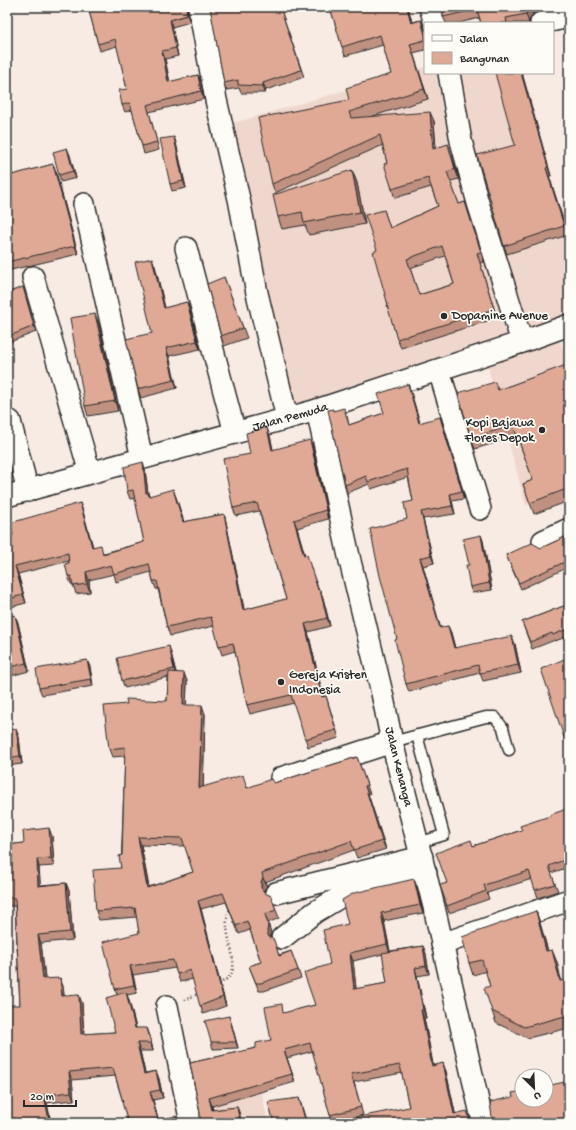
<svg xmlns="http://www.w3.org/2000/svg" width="576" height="1130" viewBox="0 0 576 1130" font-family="'Gochi Hand',sans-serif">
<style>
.built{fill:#f0d7cd}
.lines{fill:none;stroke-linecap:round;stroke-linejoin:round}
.lane-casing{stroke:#2b2b2b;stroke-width:13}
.street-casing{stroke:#2b2b2b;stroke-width:24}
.path{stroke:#2b2b2b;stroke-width:2.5;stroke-dasharray:1 3;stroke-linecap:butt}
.lane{stroke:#fdfcf7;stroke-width:10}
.street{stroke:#fdfcf7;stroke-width:21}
.wall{fill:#c09181;stroke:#2b2b2b;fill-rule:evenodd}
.shaded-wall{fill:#9c7669;stroke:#2b2b2b}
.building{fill:#dfa996;stroke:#2b2b2b;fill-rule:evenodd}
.poi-dot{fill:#2b2b2b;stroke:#fdfcf7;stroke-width:1.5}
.labels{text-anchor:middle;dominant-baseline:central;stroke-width:3.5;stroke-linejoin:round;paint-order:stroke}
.poi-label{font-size:13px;fill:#2b2b2b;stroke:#fdfcf7;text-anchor:start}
.street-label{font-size:13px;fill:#2b2b2b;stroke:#fdfcf7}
</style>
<rect width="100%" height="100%" fill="#f7ebe4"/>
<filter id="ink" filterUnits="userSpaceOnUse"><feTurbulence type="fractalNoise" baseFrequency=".025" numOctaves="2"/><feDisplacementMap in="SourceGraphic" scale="8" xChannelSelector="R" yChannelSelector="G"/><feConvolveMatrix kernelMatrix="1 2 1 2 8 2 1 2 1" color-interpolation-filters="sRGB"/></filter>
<g filter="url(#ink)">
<path class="built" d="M425,67v6h97l47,171v86l-12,4 12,29v126l-43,17 -41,-150 -202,71 -60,-301z
M255,1060l13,63h-78l-9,-51z"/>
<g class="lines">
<defs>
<path id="lane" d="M417,735l27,100 -26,8
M392,742l94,-25h9l8,11 6,22"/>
<g id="street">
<path d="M199,7l17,93 23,99 18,94 30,125"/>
<path d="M430,7l5,16"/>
<path d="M541,23l28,-6"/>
<path d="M449,73l12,68 17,62 44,139"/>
<path d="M84,204l58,254"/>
<path d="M186,248l49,185"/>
<path d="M33,277l57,196"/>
<path d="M439,370l41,139"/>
<path id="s1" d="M317,410l33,151 32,132 10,49 42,165 49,216"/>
<path d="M10,421l18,70"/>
<path id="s2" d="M7,496l310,-86 205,-68 47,-17"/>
<path d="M543,541l26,-12"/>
<path d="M281,778l111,-36"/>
<path d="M276,893l146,-36"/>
<path d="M282,938l33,-26 37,-22 74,-17"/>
<path d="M442,944l127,-44"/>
<path d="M167,1006l24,117"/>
</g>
</defs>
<use href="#lane" class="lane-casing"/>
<use href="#street" class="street-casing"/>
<path class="path" d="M219,984c3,-2 7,-4 10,-7 14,-14 -12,-51 2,-69
M184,1000l16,-7"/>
<use href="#lane" class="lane"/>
<use href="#street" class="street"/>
</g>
<path class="wall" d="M88,7h99l3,15 -18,5 6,29 -13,3 5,23 28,-7 3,7 3,17 -55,13 10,38 -15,4 -2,-8 -10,-36 -7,2 -3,-7 5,-16 -10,-43 -17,5 -2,-7z
M280,7l24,70 -38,13 -1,3h-24l-2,-5 -13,2 -2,-7z
M330,7h78l4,15 9,-2 4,12v18l-12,3 15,46 -58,18 64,4 2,27 15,6 8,25 -9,2 9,23 6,-2 3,9 16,51 -4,1 17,55 -96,30 -4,-9 -9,-34 -11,-55 7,-40 6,18 48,-22 -7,-19 -36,11 -3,-9 -5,-26 -4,-18 -108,48 -3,-9 77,-84 42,-26 -8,-29 -38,11zM445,256l9,28 -35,11 -9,-27z
M442,7h100v3l-9,4 -3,5 -1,4h-48l-2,-5 -20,5h-13l-3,-6v-6z
M522,73l29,103h-2l19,59 -61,19 -3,-8z
M174,137l2,6 10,45 -14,3 -2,-7z
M67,148l9,30 -15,4 -2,-7z
M53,164l3,8 22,82 -71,17v-101h4l2,5z
M352,170l5,13 8,41 -56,11 -4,-10 -23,4 -4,-12z
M155,266l10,42 22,-6 3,9 10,38 -31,7 8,32 -36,10 -3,-9 14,-56z
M224,277l23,61 -23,8 -3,-10z
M23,287l13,45 -29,11v-50z
M99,324l19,87 -30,5 -3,-10z
M569,365v136l-35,13 -11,-30 10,-4 -16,-44 -42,13 -4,-11 27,-48z
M408,384l12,39 22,1 22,75 -12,2 3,13 -32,5 11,44 -11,3 17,62 8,-2 3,7 4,15 60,-4 6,29 -38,8 -3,-8 -71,19 -3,-8 -9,-45 10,-120 6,-18 -5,-24 -37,12 -2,-5 -22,9 -2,-8 -11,-74 13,5 2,9 35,-12z
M270,436l3,14 40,-2 15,71 -31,9 8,27 14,35h1l3,8 7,28 -22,6 15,64h3l13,42 -31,9 -14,-44 -44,11 -3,-9 -12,-54 -13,4 -3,-9 -5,-20 -44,10 -3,-9 -9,-38h-2l-3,-8 -2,-9 -35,10 -2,-8 -25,6 1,12 -14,2 -3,-10h-2l-3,-8 1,-15 -51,13 8,29 -19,5v-72l6,-1 67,-32 13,44 11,6 40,-11 -9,-44 -5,1 -3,-8 18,-21 3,23 2,3 26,1 8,25 40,-8 2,8 18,88 42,-11 -27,-88 -23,5 -3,-8 17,-54z
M481,535l2,6 9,49 -20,3 -2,-6z
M569,535v32l-48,22 -15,-34 35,-7 24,-11z
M569,604v32l-14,5v-1l-23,9 -10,-27z
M7,617l11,6 11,48 -22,6z
M171,653l5,19 11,9 -1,24 19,9 -2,73 44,1 27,-5 83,-26 13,37h-2l18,55 -29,9 -3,-8 -89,32 2,4 -3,4v3l7,3 8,22 -11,5 3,10v5l8,17 12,-4 10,27 -37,13h-5l-10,-25 12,-4 -11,-32 -11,4 -13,-32 -25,7 25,97 -23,8 -10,-35 -13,3 -5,-14 -42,7 4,18 -10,2 9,33 14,8 3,15h-13l5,22 11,-2 3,8 4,19 -10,2 5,20 21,3h-51l-5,-21 -8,-26 -43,4 2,20 -27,3 4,20h-44l13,-118 -5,-99h-8v-61l17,-2 28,-7 2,30 -15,1 1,18 26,-2 3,8 4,49 -32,3 4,36 18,7 1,10 18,7 2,31 31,-2 2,-37 -2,-6 24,-56 -2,-16 -38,3 -3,-9 25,-43 4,-112 -13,1 -3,-8 58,-48 1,-24 -43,11 -3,-7zM141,845l44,1 8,26 -44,15z
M87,660l3,7 3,19 -51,9 -3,-7z
M7,730l12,7 3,27 -15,2z
M569,808v59l-18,6 7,18 -20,7 -6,-19 -45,14 2,6 -40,14 -2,-7v-23l26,-37 49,-16z
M417,887l6,26 -39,8 6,30 33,-5 3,8 3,20 -12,2 9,42h-2l9,47 13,6 9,42 16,10 -62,-16 -7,-34 -48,9 9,33 -30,8 -3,-8 -17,-64 -26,7 8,24 -83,24 1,4 24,-3 3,8 -40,3v-5l-10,-50 66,-15 15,-8 14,-27 30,-8 15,-41 18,-40zM383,954l4,29 -31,6 -3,-28z
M536,911l4,12 8,28 9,11 4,19 8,-1v48l-41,10 -32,-15 -4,-12 -2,-25 -4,-15 -13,4 -4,-12z
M229,1016l9,32 -25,1 -2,-7z"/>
<path class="shaded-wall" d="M186,7h1l3,15 -3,-7z
M407,7h1l6,25 -3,-9z
M529,7h1l3,7 -3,5 -1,4 -3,-9 1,-4z
M170,20l2,7 6,29 -2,-8z
M410,44l3,9 15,46 -4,-10z
M162,51l3,8 6,30 -3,-7z
M521,73h1l29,103 -3,-9z
M198,75l3,7 3,17 -3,-8z
M263,83l3,7 -1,3 -2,-7z
M430,112l4,9 2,37 -3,-9z
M174,137l2,6 10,45 -3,-7z
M448,144l3,10 8,25 -4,-10z
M67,148l3,7 6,23 -3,-7z
M53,164l3,8 22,82 -3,-8z
M546,168l3,8 19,59 -4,-9z
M352,170l5,13 8,41 -5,-12z
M152,258l3,8 12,50 -3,-8z
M187,302l3,9 10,38 -3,-8z
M95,314l4,10 19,87 -3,-10z
M166,348l3,8 8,32 -3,-8z
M408,384l3,8 11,38 -3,-7z
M440,417l2,7 22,75 -2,-8z
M267,428l3,8 5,22 -3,-8z
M310,440l3,8 15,71 -2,-9z
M143,462l2,8 4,31 -3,-8z
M173,489l3,8 10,33 -3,-8z
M450,494l2,7 3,13 -3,-8z
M80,503l3,8 12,44 -3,-8z
M421,512l2,7 11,44 -3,-8z
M224,514l2,8 20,96 -3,-8z
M294,520l3,8 10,36 -3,-8z
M481,535l2,6 9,49 -3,-7z
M420,558l3,8 20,70 -3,-8z
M15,566l3,8 8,29 -3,-8z
M86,572l3,8 1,12 -3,-8z
M320,590l3,8 7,28 -3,-8z
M15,615l3,8 11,48 -3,-8z
M305,624l3,8 17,73 -3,-8z
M448,626l3,7 6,23 -3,-8z
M512,636l3,8 6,29 -3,-8z
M169,646l2,7 5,22 -2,-6z
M87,660l3,7 3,19 -2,-7z
M184,673l3,8 -1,32 -3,-8z
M202,705l3,9 -2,83 -4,-9z
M16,729l3,8 3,27 -2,-8z
M365,786l3,8 18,55 -4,-8z
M49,828l3,8 2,30 -3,-8z
M138,837l3,8 9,51 -3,-8z
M37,859l2,8 2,27 -3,-8z
M263,878l4,8 -3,4v6l-3,-8v-6z
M414,879l3,8 6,26 -3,-8z
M66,883l3,8 4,49 -3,-8z
M198,901l3,8 25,97 -3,-9z
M536,911l4,12 11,40 -5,-12z
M381,913l3,8 6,32 -3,-9z
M265,914l6,19 -1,7 -3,-8z
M38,935l3,8 5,44 -3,-8z
M423,946l3,8 3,20 -3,-8z
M552,950l5,12 7,31 -4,-12z
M350,953l3,8 4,36 -3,-8z
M130,966l3,9 4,18 -3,-8z
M415,968l2,8 9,42 -3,-8z
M60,978l3,8 2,18 -3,-8z
M126,992l3,8 9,36 -3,-8z
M79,995l3,8 2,39 -3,-8z
M421,1010l3,8 11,56 -3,-8z
M229,1016l2,6 7,26 -2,-6z
M147,1028l3,8 3,15 -2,-8z
M137,1043l3,8 7,31 -3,-8z
M284,1050l3,8 8,24 -3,-8z
M443,1063l3,8 11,51 -3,-8z
M156,1071l3,8 4,19 -3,-8z
M69,1072l3,8 2,20 -3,-8z
M150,1092l3,8 6,23h-1z
M44,1095l3,8 4,20h-1l-1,-3z
M209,1098l3,8 3,12 -3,-8z
M299,1098l3,9 5,16h-1z
M237,1107l3,8 1,8h-1z"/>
<path class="building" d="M88,7h98l1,8 -17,5 6,28 -14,3 6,31 30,-7 3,16 -54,14 10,37 -15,4 -12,-43 -8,2 -3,-15 8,-1 -12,-50 -17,5z
M210,7h70l21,63 -38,13v3l-25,-1v-5l-14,3z
M330,7h77l4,16 10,-3 4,15v5l-15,4 14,45 -75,23 2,6 79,-6 3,37 15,-5 7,25 -8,3 12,32 6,-2 16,50 -4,1 17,56 -97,30 -10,-34h1l-15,-53 4,-2 -12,-35 19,-5 6,18 48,-22 -10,-28 -36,11 -8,-25 3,-1 -7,-28 -108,49 -14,-66 91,-18 -3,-12 45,-14 -11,-39 -38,12zM442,246l12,38 -35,11 -12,-36z
M442,7h87l-2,3 -1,4 -20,4 1,5h-26l-4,-14 -34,8v-6z
M495,73h26l27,94 -2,1 18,58 -60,20 -27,-91 38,-10z
M174,137l9,44 -13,3 -10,-45z
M67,148l6,23 -14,4 -6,-23z
M53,164l22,82 -68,16v-92h4l1,5z
M352,170l8,42 -56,11 -2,-11 -24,5 -5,-22z
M152,258l12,50 23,-6 10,39 -31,7 8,32 -36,9 -12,-50 26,-6 -17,-71z
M224,277l19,51 -22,8 -14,-52z
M23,287l11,39 -27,11v-44z
M95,314l20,87 -30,5 -15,-88z
M569,364v124l-39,15 -7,-19 10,-4 -20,-55 -42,13 -13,-45 37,-11 3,8z
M408,384l11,39 21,-6 22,74 -12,3 2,12 -31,6 10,43 -11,3 20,70 8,-2 6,22 58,-12 6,29 -38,8 -2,-8 -72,19 -11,-44 2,-1 -17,-63 -10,-47 37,-10 -3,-16 9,-2 -6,-32 -39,13 -2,-6 -21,9 -17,-75 5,-1v2l11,-3 5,17 35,-12 -6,-19z
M264,428h3l5,22 38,-10 16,70 -32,10 10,36 3,-1 11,35h2l7,28 -22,6 17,73 4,-1 10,34 -31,9 -14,-44 -44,10 -14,-62 -14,3 -8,-29 -44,10 -10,-46h-4l-4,-17 -35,10 -3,-9 -25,7 1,12 -14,2 -2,-10h-3l-3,-12 4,-1 -1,-10 -53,13 8,29 -16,4v-63l6,-1 -3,-12 70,-20 12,44 9,-2 2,9 41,-12 -11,-52 -6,1 -3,-24 19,-5 3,31h2l1,3 24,-7 10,33 41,-8 19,96 43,-11 -29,-96 -24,5 -10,-49 27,-5 -4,-21z
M481,535l8,48 -19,4 -4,-22h3l-6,-26z
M569,535v25l-50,23 -13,-28 26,-12 9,5 24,-11z
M569,604v24l-16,7 -1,-2 -22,9 -8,-20z
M15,615l11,48 -19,5v-51z
M169,646l5,23 -52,12 -5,-23z
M569,657v95l-28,-83z
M87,660l4,19 -52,9 -3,-19z
M169,672l15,1 -1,32h19l-3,83 44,-13 4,13 24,-9 3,4 83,-26 10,28 -2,1 17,55 -28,9 -3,-9 -89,32 1,5 -2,4v6l4,5 6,3 5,14 -11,4 3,10 -1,8 2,5 5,3 5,16 12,-5 7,19 -37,13h-5l-7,-17 12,-4 -14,-41 -11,5 -13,-33 -25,8 25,96 -23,9 -10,-36 -13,4 -4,-14 -43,6 4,19 -19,4 -12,-47 36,-9 -4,-25 -39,3 -3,-41 28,-2 -2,-12 3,-1 3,-108 -16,2 -5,-43 23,-2 -1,-5 41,2zM138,837l44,1 11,34 -46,16z
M16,729l4,27 -13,2v-28z
M569,763v15l-5,-12z
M569,808v50l-20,8 6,18 -20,6 -6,-19 -45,14 2,6 -39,15 -7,-21 7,-2 -11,-30 35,-13 2,6 49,-16 -2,-4 30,-10v-1z
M49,828l2,30 -14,1 1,27 28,-3 4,49 -32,3 5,44 17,-1 2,18 17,-1 2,39 34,-2 -9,-34 20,-6 9,36h12l4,15h-14l7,31 12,-3 4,19 -10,2 8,28 18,-4 3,7h-51l-6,-21h1l-10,-34 -44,4 2,20 -27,3 5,25 -14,3h-28v-118h13l-5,-107h-8v-53l17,-2 -1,-12z
M414,879l6,26 -39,8 6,31 -37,9 4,36 33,-6 -5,-30 41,-7 3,20 -11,2 8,42h-2l11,56 11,-3 11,51 13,-3 4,12h-116l-1,-5 55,-11 -9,-42 -49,9 10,33 -31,8 -20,-72 -26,7 8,24 -83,24 3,12 25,-3 3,16h-43l3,-5v-5l-10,-50 66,-15v-5l15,-3 -6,-33 17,-3 1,9 32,-8 -11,-32 26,-9 -7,-34 25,-6 -6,-24 12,-7z
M536,911l10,40 6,-1 8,31 9,-1v35l-45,12 -32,-16 -8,-23 6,-2 -8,-26 -13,3 -7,-26z
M229,1016l7,26h-25l-6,-21z
M565,1082l1,2h3v38l-5,1h-75l3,-5 -2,-16 23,-5 -1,-4 10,-2v9h24v-14z
M299,1098l7,25h-32l-6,-21z"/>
</g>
<g class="poi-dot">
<circle cx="444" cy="316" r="4"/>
<circle cx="542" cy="430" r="4"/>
<circle cx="281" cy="682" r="4"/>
</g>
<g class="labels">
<g class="poi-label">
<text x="452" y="316">Dopamine Avenue</text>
<text x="534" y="423" text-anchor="end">Kopi Bajawa<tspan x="534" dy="15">Flores Depok</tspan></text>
<text x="289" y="675">Gereja Kristen<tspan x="289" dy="15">Indonesia</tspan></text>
</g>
<g class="street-label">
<text stroke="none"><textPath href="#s2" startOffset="294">Jalan Pemuda</textPath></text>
<text stroke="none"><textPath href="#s1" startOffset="366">Jalan Kenanga</textPath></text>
</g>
</g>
<rect width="576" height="1130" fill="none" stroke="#fdfcf7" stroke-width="24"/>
<rect x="12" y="12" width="552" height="1106" fill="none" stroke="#2b2b2b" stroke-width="1.5" filter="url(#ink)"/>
<rect x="424" y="22" width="130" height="52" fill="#fdfcf7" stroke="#a9a8a5"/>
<rect x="432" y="35" width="20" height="6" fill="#fdfcf7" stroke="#a9a8a5"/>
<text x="460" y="42" font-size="12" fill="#2b2b2b">Jalan</text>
<rect x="432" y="52" width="20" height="12" fill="#dfa996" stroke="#a9a8a5"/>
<text x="460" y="62" font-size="12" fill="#2b2b2b">Bangunan</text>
<g transform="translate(534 1088) rotate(156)"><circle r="19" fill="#fdfcf7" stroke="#a9a8a5"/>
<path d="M0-3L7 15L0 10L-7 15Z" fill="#2b2b2b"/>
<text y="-6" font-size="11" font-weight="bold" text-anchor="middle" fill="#2b2b2b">U</text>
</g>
<path d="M24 1100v6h52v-6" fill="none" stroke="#2b2b2b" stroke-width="2"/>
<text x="30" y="1100" font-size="12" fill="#2b2b2b" stroke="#fdfcf7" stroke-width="3" paint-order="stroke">20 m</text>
</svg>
